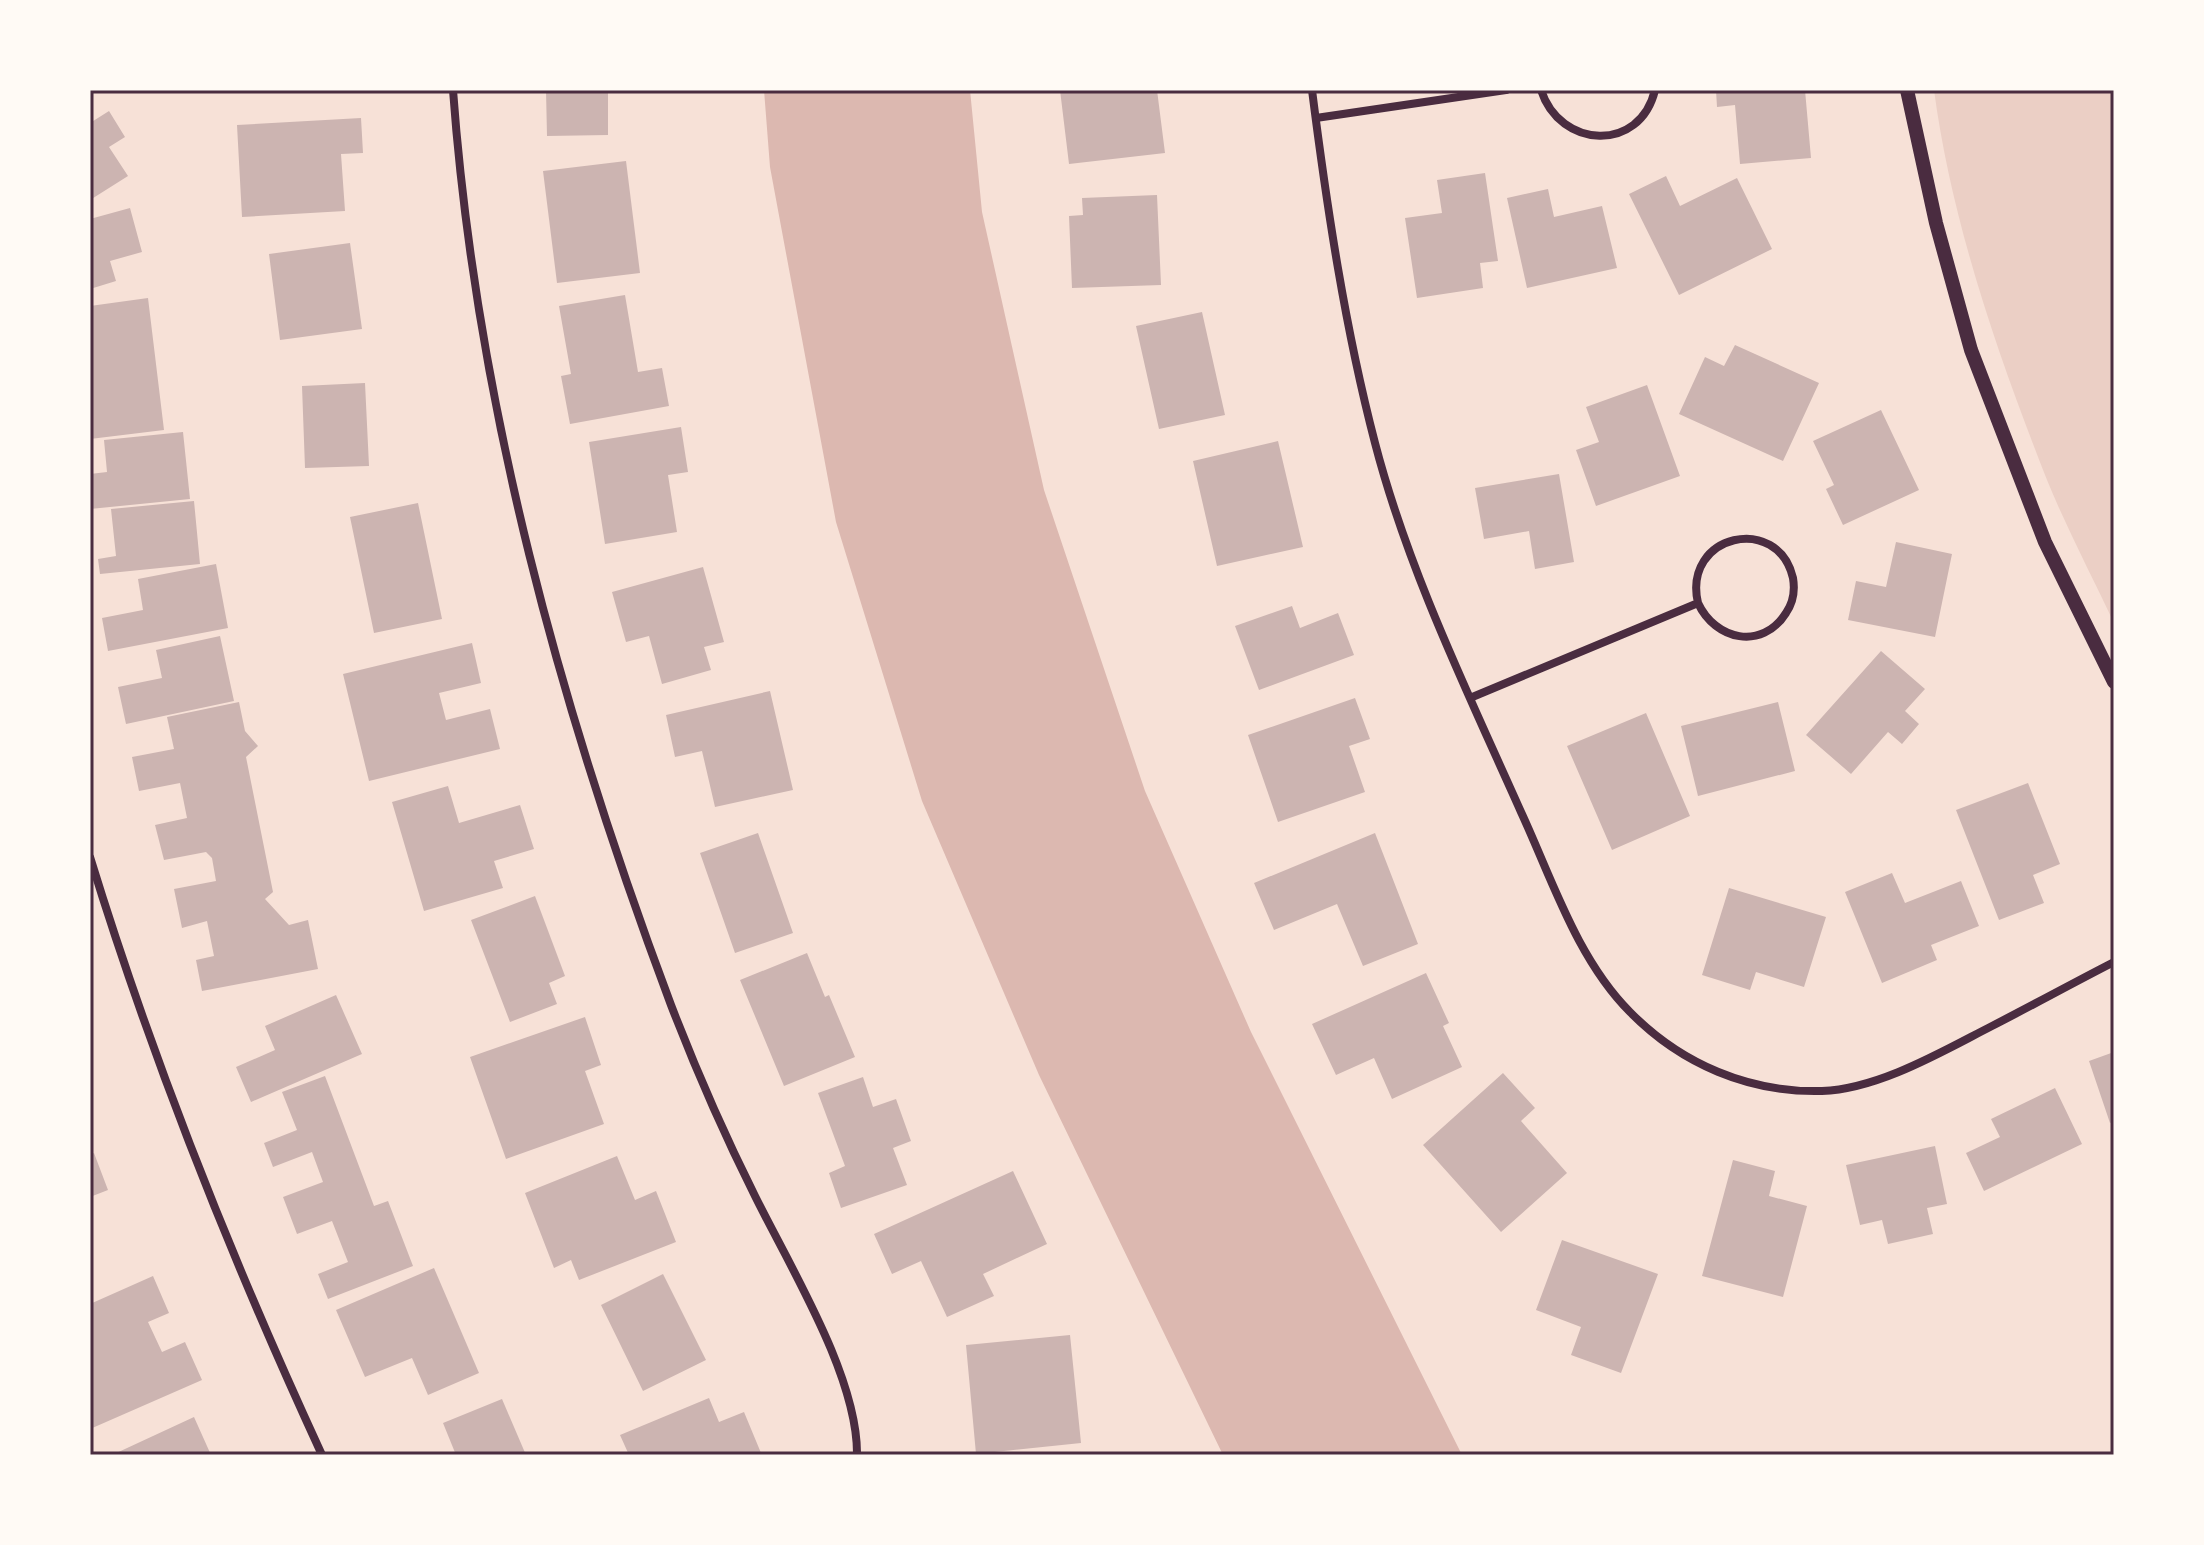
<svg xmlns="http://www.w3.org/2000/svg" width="2204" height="1545" viewBox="0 0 2204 1545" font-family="'IBM Plex Sans',sans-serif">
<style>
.green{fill:#ebcfc5}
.water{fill:#dcb8b0}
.building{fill:#ccb4b1}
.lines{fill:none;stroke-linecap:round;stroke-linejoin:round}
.minor{stroke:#4a2c40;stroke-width:8}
.tertiary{stroke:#4a2c40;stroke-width:14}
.neatline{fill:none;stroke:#4a2c40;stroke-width:3}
</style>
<rect width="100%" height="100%" fill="#f7e1d7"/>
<path class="green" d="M1934,90h180v533c-22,-47 -47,-94 -67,-143 -49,-125 -95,-256 -113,-390z"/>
<path class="water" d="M764,90h206l12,122 62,278 101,301 106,241 211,423h-239l-184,-380 -117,-274 -86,-279 -66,-355z"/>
<path class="building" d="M546,90h62v45l-61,1z
M1060,90h97l8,63 -96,11z
M1716,90h89l6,68 -71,6 -5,-59 -18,2z
M109,111l16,26 -16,10 19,29 -38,24v-77z
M361,118l2,35 -22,1 4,57 -103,6 -5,-92z
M626,161l14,112 -83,10 -14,-112z
M1485,173l13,88 -18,2 3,25 -66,10 -12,-80 37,-5 -5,-33z
M1666,176l14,30 57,-28 35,71 -93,46 -50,-101z
M1548,189l6,28 48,-11 15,62 -90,20 -20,-90z
M1157,195l4,90 -89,3 -3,-72 14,-1 -1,-17z
M130,208l12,44 -32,9 6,20 -26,8v-70z
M350,243l12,86 -82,11 -11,-86z
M625,295l13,77 24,-4 7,38 -99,18 -9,-48 10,-2 -12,-68z
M148,298l16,132 -74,9v-24l2,-1 -2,-108z
M1202,312l23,103 -66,14 -23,-103z
M1735,345l84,38 -36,78 -104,-47 26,-57 19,9z
M365,383l4,83 -64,2 -3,-82z
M1647,385l33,91 -84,30 -20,-56 23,-8 -13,-35z
M1881,410l38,80 -76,35 -17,-36 8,-4 -21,-44z
M681,427l7,45 -20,3 9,57 -72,12 -16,-102z
M183,432l7,67 -100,10v-35l17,-2 -3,-32z
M1278,441l25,106 -86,19 -24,-105z
M1559,474l15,88 -39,7 -6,-38 -45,8 -9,-51z
M194,501l6,63 -100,10 -2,-15 18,-3 -5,-47z
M418,503l24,116 -68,14 -24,-116z
M1896,542l56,12 -17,83 -87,-17 8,-39 30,6z
M216,564l12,64 -120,23 -6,-33 41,-8 -5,-31z
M703,567l21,75 -20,5 7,23 -49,14 -13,-48 -23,6 -14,-50z
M1292,606l8,22 38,-15 16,42 -95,35 -24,-64z
M220,636l14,65 -108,23 -8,-37 44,-9 -6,-28z
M472,643l9,40 -42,10 7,27 44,-11 10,40 -131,32 -26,-107z
M1881,651l44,38 -20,22 14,13 -17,20 -14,-12 -37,42 -45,-39z
M770,691l23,99 -78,17 -13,-56 -27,6 -9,-42z
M1355,698l15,41 -21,7 16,46 -87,30 -30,-87z
M239,702l6,29 13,15 -12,11 27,135 -8,7 24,26 19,-5 10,49 -116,22 -6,-31 18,-4 -7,-35 -25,7 -8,-39 42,-8 -4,-23 -6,-6 -42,8 -9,-35 32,-7 -7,-35 -41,8 -7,-34 42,-8 -7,-32z
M1778,702l17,69 -97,25 -17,-70z
M1646,713l44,103 -78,34 -45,-104z
M2028,783l32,81 -27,11 11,28 -45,17 -43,-110z
M448,786l11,37 61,-18 14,44 -40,12 9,27 -79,23 -32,-109z
M758,833l35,100 -58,20 -35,-100z
M1375,833l43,111 -55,22 -26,-62 -63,26 -20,-47z
M1892,873l13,30 56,-22 18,45 -48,19 6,15 -55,23 -37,-91z
M1729,888l97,29 -22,70 -48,-15 -6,18 -48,-15z
M535,896l30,80 -16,7 8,21 -47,18 -39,-102z
M807,953l18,44 4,-2 26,62 -71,29 -44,-106z
M1426,973l23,50 -6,3 19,41 -70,32 -18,-41 -38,17 -24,-51z
M336,995l26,59 -111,48 -15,-35 39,-17 -10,-24z
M585,1017l16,48 -16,6 19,53 -98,35 -36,-102z
M2114,1052v69l-4,2 -21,-62z
M1503,1073l32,35 -14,13 46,52 -66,59 -78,-87z
M325,1076l49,130 14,-5 25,65 -85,33 -10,-25 30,-12 -16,-41 -35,13 -14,-37 40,-15 -11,-30 -39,15 -9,-24 33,-13 -15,-38z
M863,1077l10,30 23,-8 15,42 -18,7 14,37 -66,23 -12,-35 16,-7 -27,-73z
M2055,1088l27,56 -98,47 -18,-38 34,-16 -9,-18z
M1935,1146l12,58 -20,4 6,26 -45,10 -6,-24 -22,5 -14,-60z
M94,1153l14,37 -18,7v-42z
M617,1156l18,44 21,-9 20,51 -97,38 -8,-20 -17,8 -29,-75z
M1733,1160l42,11 -6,25 38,10 -24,91 -81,-21z
M1013,1171l34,73 -64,30 11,22 -47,21 -26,-56 -29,13 -18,-40z
M1562,1240l96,34 -37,99 -50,-18 10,-28 -45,-17z
M434,1268l45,105 -51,22 -16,-37 -47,19 -29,-67z
M663,1274l43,86 -63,31 -42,-86z
M153,1276l16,37 -21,9 14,30 23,-10 17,38 -112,49v-125z
M1070,1335l11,108 -105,11 -10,-109z
M709,1398l10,24 25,-10 17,41 -6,2h-126l-9,-20z
M502,1399l24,56h-70l-13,-32z
M194,1417l17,38h-99z"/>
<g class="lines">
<path class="minor" d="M453,90c23,313 108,622 218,915 25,65 53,129 84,191 35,71 103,181 102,259
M1312,90c15,118 33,238 63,353 33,127 93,250 146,369 31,67 56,147 109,200 51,52 119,81 192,79 57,-2 121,-40 170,-65 41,-21 81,-43 122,-64
M1541,90c19,59 99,63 114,0
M1316,118l190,-28
M1470,698l228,-95c-16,-69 80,-90 95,-25 2,12 0,25 -7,35 -24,38 -71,27 -88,-10
M90,857c63,205 142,403 232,598"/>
<path class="tertiary" d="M1907,90l29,133 35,127 74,192 69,140"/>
</g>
<rect width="2204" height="1545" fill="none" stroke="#fffaf5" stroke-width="184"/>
<rect x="92" y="92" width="2020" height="1361" class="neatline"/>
</svg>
